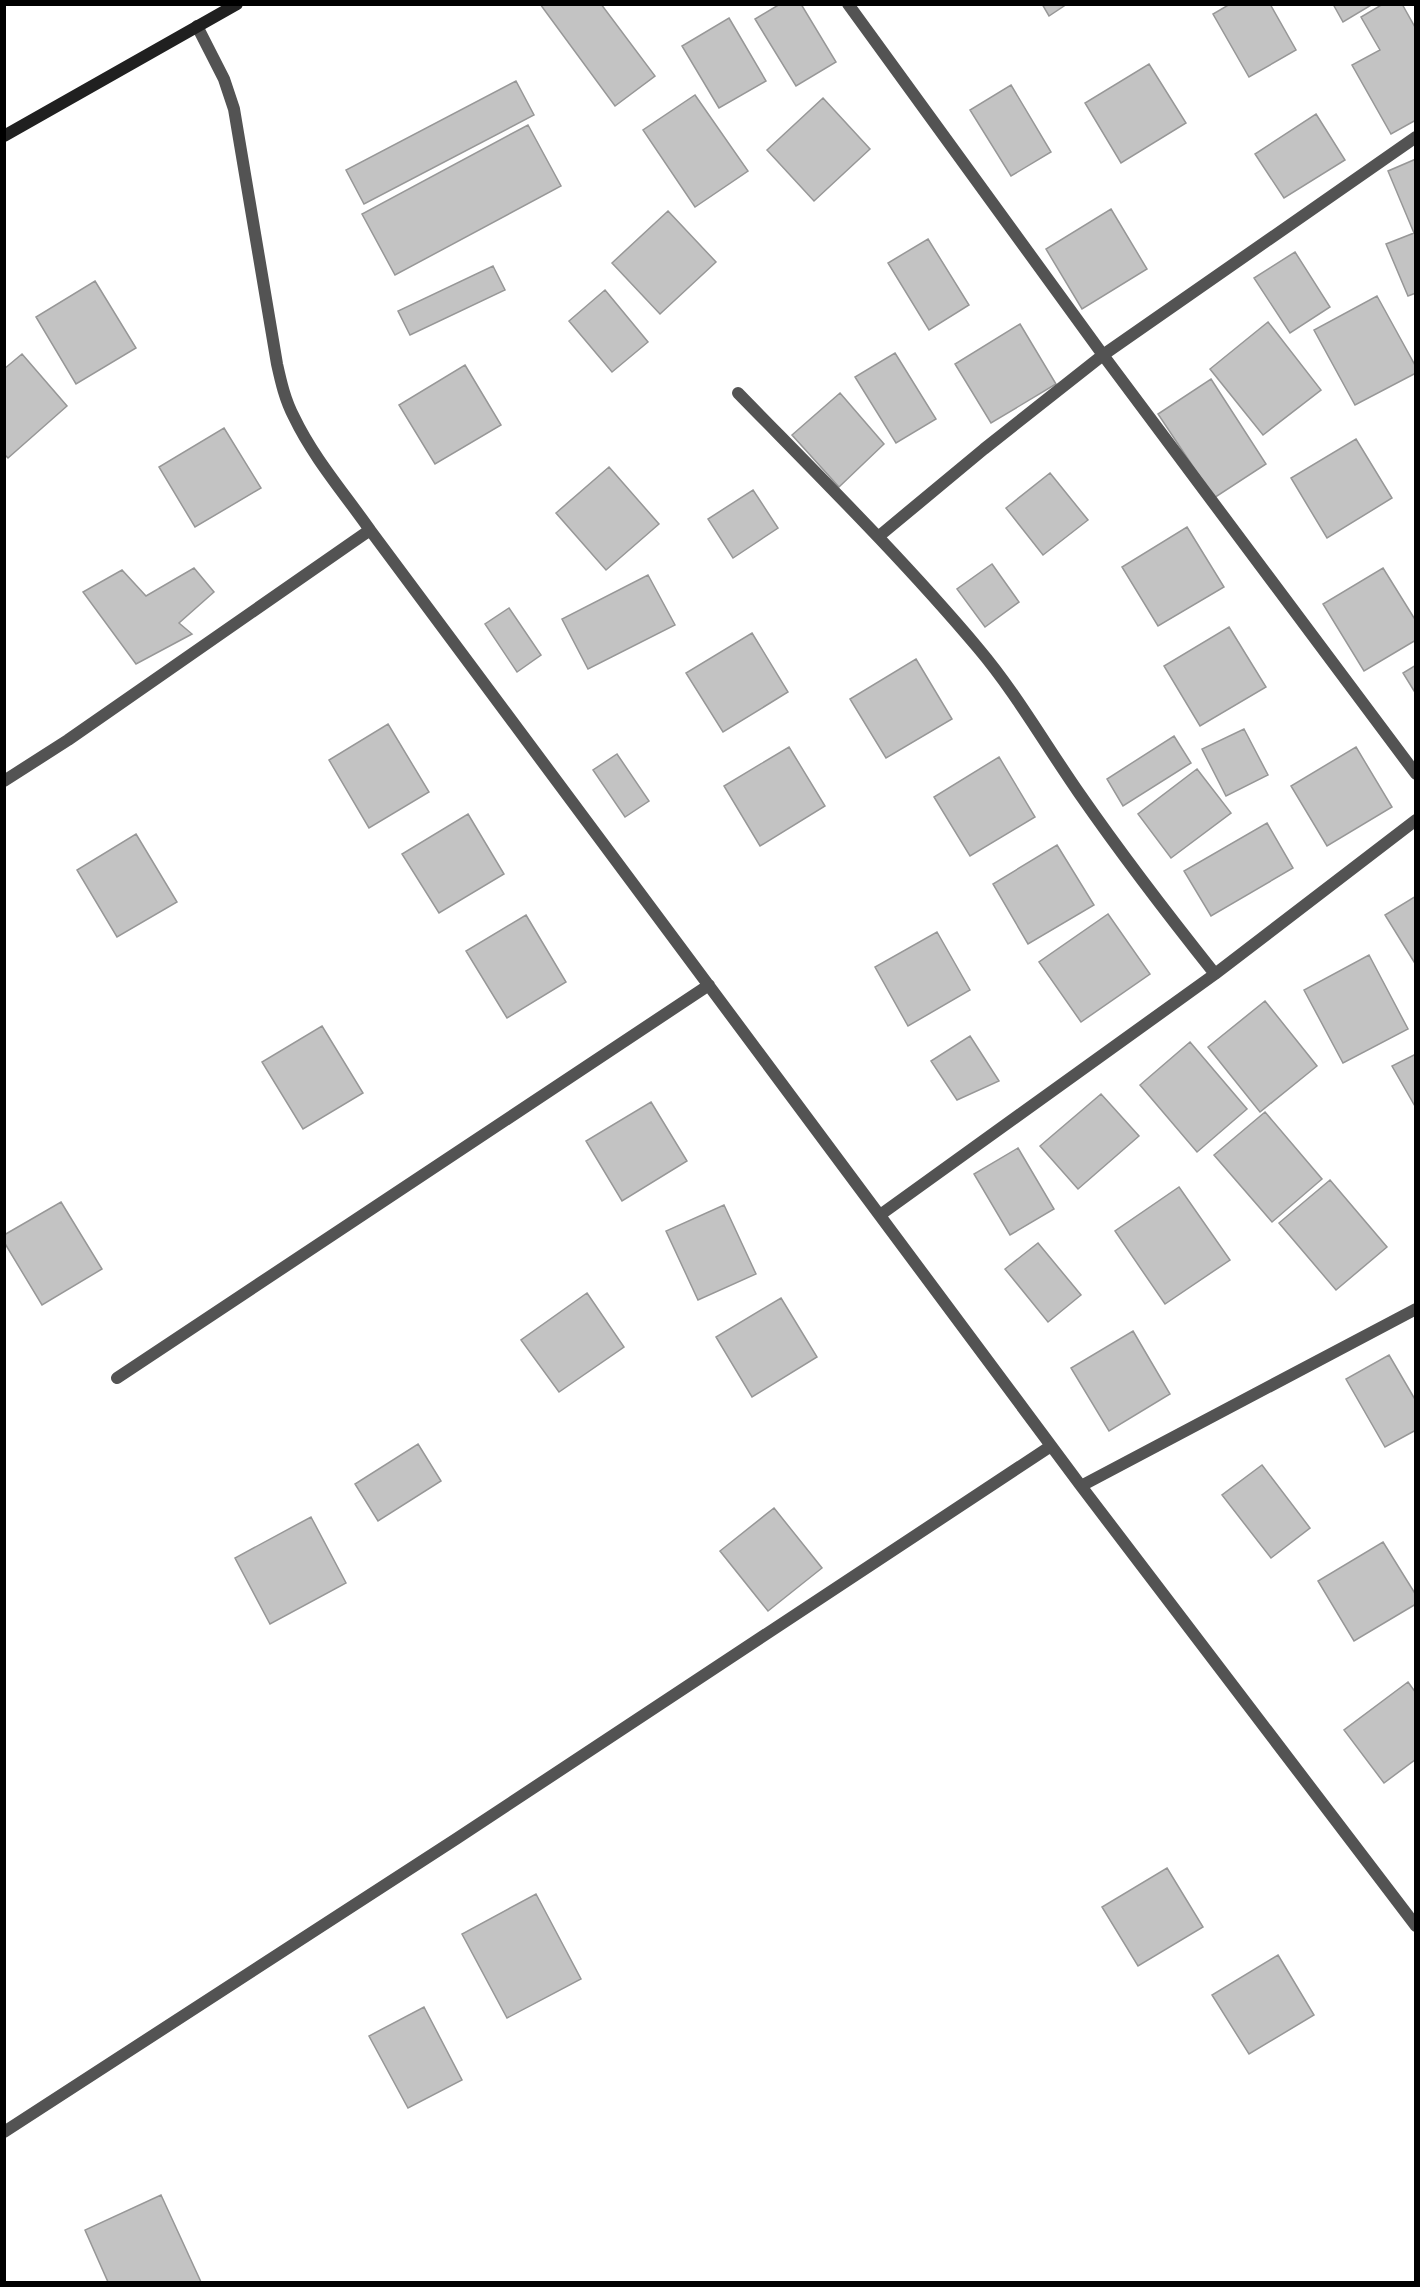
<svg xmlns="http://www.w3.org/2000/svg" width="1420" height="2287" viewBox="0 0 1420 2287" font-family="'DejaVu Sans',sans-serif">
<style>
.building{fill:#c3c3c3;stroke:#979797;stroke-width:1.5}
.lines{fill:none;stroke-linecap:round;stroke-linejoin:round}
.street{stroke:#535353;stroke-width:12}
.secondary{stroke:#202020;stroke-width:12}
</style>
<rect width="100%" height="100%" fill="#fff"/>
<path class="building" d="M540,4h61l54,72 -40,30z
M780,4h21l35,58 -40,24 -41,-67z
M1042,4h25l-18,12z
M1230,4h40l26,46 -47,27 -36,-63z
M1333,4h40l-30,18z
M1383,4h19l14,25v91l-25,14 -39,-69 28,-15 -19,-33z
M729,18l37,63 -47,27 -37,-62z
M1149,64l37,59 -65,40 -36,-60z
M516,81l18,34 -170,89 -18,-34z
M1011,85l40,67 -40,24 -41,-66z
M695,95l53,76 -53,36 -52,-77z
M823,98l47,51 -56,52 -47,-51z
M1316,114l29,46 -61,38 -29,-44z
M528,125l33,61 -166,89 -33,-61z
M1416,159v134l-8,3 -22,-52 28,-11 -26,-62z
M1111,209l36,60 -65,40 -36,-60z
M668,211l48,51 -56,52 -48,-51z
M928,239l41,66 -40,25 -41,-67z
M1295,252l35,55 -40,26 -36,-55z
M493,266l12,24 -95,45 -12,-24z
M95,281l41,67 -60,36 -40,-67z
M605,290l43,52 -36,30 -43,-51z
M1377,296l39,71v6l-61,32 -41,-75z
M1268,322l53,68 -58,45 -53,-66z
M1020,324l36,60 -65,39 -36,-59z
M895,353l41,66 -40,24 -41,-66z
M22,354l45,52 -59,52 -4,-4v-85z
M465,365l36,60 -66,39 -36,-59z
M1211,379l55,85 -52,34 -56,-84z
M840,393l44,51 -45,43 -47,-52z
M224,428l37,60 -66,39 -36,-60z
M1356,439l36,59 -65,40 -36,-60z
M609,467l50,57 -53,46 -50,-57z
M1050,473l38,47 -45,35 -37,-47z
M753,490l25,38 -45,30 -25,-39z
M1187,527l37,60 -66,39 -36,-59z
M992,564l27,38 -34,25 -28,-38z
M194,568l20,24 -35,31 13,11 -56,30 -53,-72 39,-22 24,26z
M1383,568l33,53v19l-52,31 -41,-67z
M648,575l27,50 -87,44 -26,-50z
M509,608l32,47 -24,17 -32,-48z
M1229,627l37,60 -66,39 -36,-60z
M752,633l36,59 -65,40 -37,-59z
M916,659l36,60 -66,39 -36,-59z
M1416,665v29l-13,-21z
M388,724l41,68 -60,36 -40,-68z
M1244,729l24,46 -42,21 -24,-47z
M1174,736l17,27 -68,43 -16,-27z
M789,747l36,59 -65,40 -36,-60z
M1356,747l36,60 -65,39 -36,-60z
M617,754l32,47 -24,16 -32,-47z
M999,757l36,60 -65,39 -36,-59z
M1197,769l34,44 -60,45 -33,-44z
M468,814l36,60 -65,39 -37,-59z
M1267,823l26,45 -82,48 -27,-45z
M136,834l41,68 -60,35 -40,-67z
M1057,845l37,60 -66,39 -35,-60z
M1416,896v69l-31,-50z
M1108,914l42,60 -69,48 -42,-60z
M526,915l40,67 -59,36 -41,-67z
M937,932l33,58 -62,36 -33,-59z
M1369,955l39,74 -65,34 -39,-73z
M1265,1001l52,65 -57,46 -52,-65z
M322,1026l41,67 -60,36 -41,-67z
M970,1036l29,45 -42,19 -26,-39z
M1190,1042l57,67 -50,43 -57,-67z
M1416,1054v54l-24,-42z
M1101,1094l38,42 -61,53 -38,-43z
M651,1102l36,59 -65,40 -36,-60z
M1265,1112l57,67 -50,43 -58,-67z
M1018,1148l36,61 -44,26 -36,-61z
M1330,1180l57,67 -51,43 -57,-67z
M1179,1187l51,73 -65,44 -50,-73z
M61,1202l41,67 -60,36 -38,-63v-7z
M724,1205l32,69 -58,26 -32,-69z
M1038,1243l43,52 -33,27 -43,-53z
M587,1293l37,54 -65,45 -38,-52z
M781,1298l36,59 -65,40 -36,-60z
M1133,1331l37,63 -61,37 -38,-63z
M1389,1355l27,46v29l-31,17 -39,-68z
M418,1444l23,37 -63,40 -23,-37z
M1262,1465l48,63 -39,30 -49,-63z
M774,1508l48,60 -54,43 -48,-60z
M311,1517l35,66 -76,41 -35,-66z
M1383,1542l33,53v9l-62,37 -36,-60z
M1408,1682l8,11v66l-32,24 -40,-53z
M1167,1868l36,59 -65,39 -36,-59z
M536,1894l45,85 -74,39 -45,-84z
M1278,1955l36,60 -65,39 -37,-59z
M424,2007l38,73 -54,28 -39,-72z
M161,2195l40,87h-93l-23,-52z"/>
<g class="lines">
<path class="street" d="M848,4l255,351 313,419
M197,26l27,53 10,30 43,255c4,18 8,36 17,53 19,40 50,76 76,113l711,956 335,440
M738,393c82,84 165,166 240,255 38,45 67,96 101,145 43,62 89,122 136,181
M878,537l106,-88 119,-94 313,-218
M4,781l64,-41 302,-210
M880,1215l335,-241 201,-154
M117,1378l592,-393
M1081,1486l335,-177
M4,2132l452,-293 595,-393"/>
<path class="secondary" d="M4,136l233,-132"/>
</g>
<rect width="1420" height="2287" fill="none" stroke="#000000" stroke-width="12"/>
</svg>
